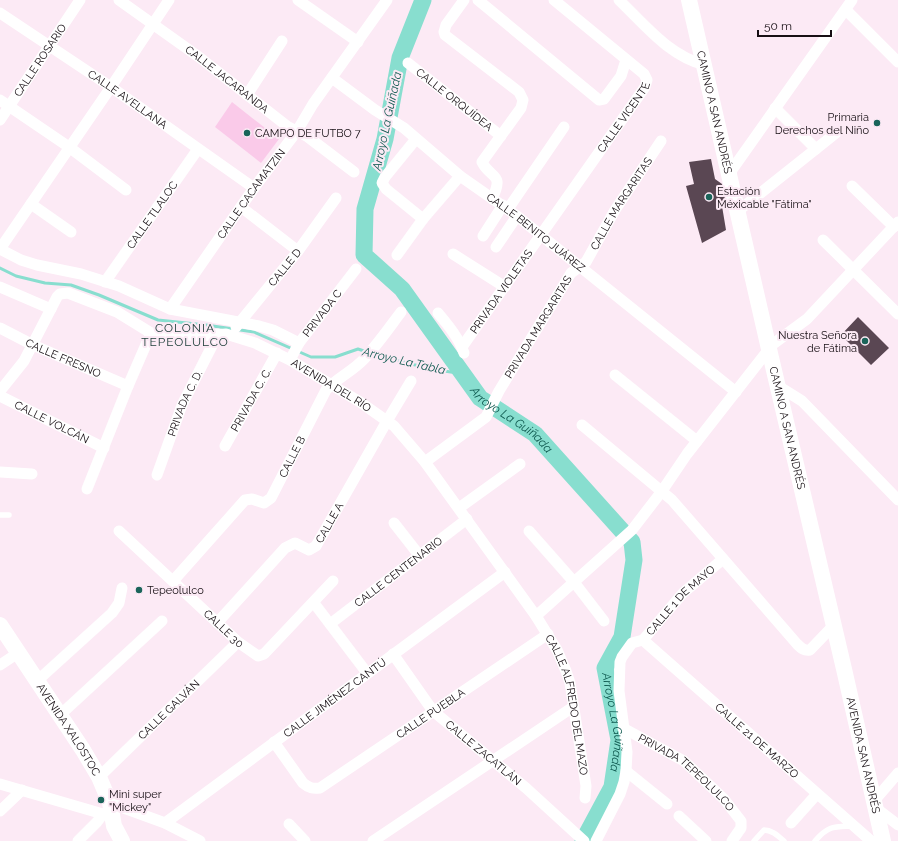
<svg xmlns="http://www.w3.org/2000/svg" width="898" height="841" viewBox="0 0 898 841" font-family="Raleway,sans-serif">
<style>
.green{fill:#facae9}
.lines{fill:none;stroke-linecap:round;stroke-linejoin:round}
.stream{stroke:#88decf;stroke-width:3}
.river{stroke:#88decf;stroke-width:17}
.building{fill:#5a4753}
.lane{stroke:#fff;stroke-width:5.5}
.street{stroke:#fff;stroke-width:11}
.secondary{stroke:#fff;stroke-width:16}
.poi-dot{fill:#1a645a;stroke:#fceaf5;stroke-width:1.5}
.labels{text-anchor:middle;dominant-baseline:central;stroke-width:4;stroke-linejoin:round;paint-order:stroke}
.street-label{font-size:11px;fill:#170f14;stroke:#fceaf5}
.poi-label{font-size:11px;fill:#170f14;stroke:#fceaf5;text-anchor:start}
.water-label{font-size:12px;font-style:italic;fill:#0e594f;stroke:#fceaf5}
.neighbourhood-label{font-size:12px;letter-spacing:1px;fill:#193a35;stroke:#fceaf5}
</style>
<rect width="100%" height="100%" fill="#fceaf5"/>
<path class="green" d="M232,102l47,37 -18,24 -46,-36z"/>
<g class="lines">
<path class="stream" d="M0,268l16,8 29,7 26,2 28,10 59,25 48,5 48,7 57,25h24l23,-8 9,3
M372,354l59,15 33,5"/>
<path class="river" id="s1" d="M423,0l-23,58 -15,81 -20,70 -1,46 38,34 78,109 55,36 97,108 2,18 -12,77 -17,31 14,72 -7,47 -29,54"/>
</g>
<path class="building" d="M711,159l4,20 7,5 4,21 -4,1 4,24 -24,13 -16,-57 8,-2 -5,-22z
M858,317l31,31 -18,17 -30,-30z"/>
<g class="lines">
<path class="lane" d="M0,515h9
M754,841l10,-11c8,0 14,6 20,11
M815,841c14,-16 19,-14 39,-15"/>
<g class="street">
<path id="s2" d="M119,0l80,57 88,69 21,11 46,35"/>
<path d="M298,0l60,42"/>
<path d="M464,0l-18,25 -2,7 1,3 74,57 4,8 -2,8 -39,54c8,17 23,10 10,37"/>
<path d="M478,0l121,100 5,-1 17,-23 5,-16"/>
<path d="M619,0c26,25 50,56 86,65"/>
<path d="M846,10l52,52"/>
<path id="s3" d="M0,13l111,74 143,101"/>
<path id="s4" d="M408,63l93,73"/>
<path id="s5" d="M332,78l43,32 29,18 56,48 57,40 219,176"/>
<path d="M247,95l35,-54"/>
<path d="M0,100l69,47 57,43"/>
<path d="M775,108l41,41"/>
<path id="s6" d="M0,120l80,-120"/>
<path d="M416,139l-31,38 -3,6 4,6 37,30"/>
<path d="M729,174l123,-174"/>
<path d="M852,186l42,41"/>
<path d="M31,204l40,28"/>
<path d="M241,207l57,44"/>
<path d="M508,209l56,-82"/>
<path d="M738,211l98,-78"/>
<path d="M483,236l20,-31"/>
<path d="M823,240l75,74"/>
<path d="M496,247l21,-31"/>
<path d="M0,249l21,11 16,5 44,9 38,12 51,23 89,17 14,4 26,13"/>
<path d="M0,249l111,-162 58,-87"/>
<path d="M453,254l52,33"/>
<path d="M397,255l26,-36 37,-43"/>
<path id="s7" d="M105,282l93,-133"/>
<path d="M0,287l51,22"/>
<path id="s8" d="M170,309l84,-121 43,-57 16,-27 74,-104"/>
<path d="M438,313c10,12 21,25 26,40"/>
<path id="s9" d="M236,327l62,-76 38,-53"/>
<path id="s10" d="M0,328l33,17 95,41"/>
<path id="s11" d="M462,347l183,-260 2,-7 -3,-6 -90,-74"/>
<path id="s12" d="M290,360l9,-17 57,-74"/>
<path d="M615,375l82,66"/>
<path d="M778,386l24,15 96,99"/>
<path id="s13" d="M0,391l24,-30 33,-64 3,-3 8,-1 49,19 34,21 51,3 24,-2 29,9 35,17 70,42 34,24 31,36 111,154 21,34 9,21 4,12 16,103 -1,12"/>
<path id="s14" d="M0,396l104,52"/>
<path d="M582,425l90,75 125,144c4,4 7,7 13,6l23,-24"/>
<path id="s15" d="M225,446l52,-93"/>
<path id="s16" d="M425,462l61,-45 13,-26 72,-118 15,-11 29,-52 46,-69"/>
<path d="M0,472l32,2"/>
<path id="s17" d="M157,475l25,-70 36,-71"/>
<path d="M87,489l41,-103 23,-53"/>
<path d="M459,508l61,-44"/>
<path d="M394,523l25,32"/>
<path id="s18" d="M119,531l119,111 20,14 6,-2 69,-73"/>
<path d="M529,531l45,51 30,39"/>
<path id="s19" d="M173,581l72,-81 7,-1 12,4 7,-5 55,-108c11,-12 27,-19 38,-31 14,-15 25,-31 37,-47"/>
<path d="M314,603l53,70"/>
<path d="M536,616l96,-86 30,-39 25,-37 86,-110 34,-25 91,-97"/>
<path id="s20" d="M217,623l68,-75 10,-5 14,7 7,-4 71,-125 24,-40"/>
<path id="s21" d="M330,624l137,-105"/>
<path id="s22" d="M643,640l228,201"/>
<path id="s23" d="M393,654l40,57 93,77 58,53"/>
<path d="M0,665l18,-12"/>
<path d="M37,681l75,-68 7,-10 3,-15"/>
<path d="M60,715l102,-94"/>
<path id="s24" d="M623,728l61,33 40,38 17,22v7l-9,13"/>
<path id="s25" d="M274,742l29,41c6,5 10,6 17,5l228,-154"/>
<path d="M626,771l41,33"/>
<path id="s26" d="M99,777l139,-135"/>
<path d="M0,784l103,30 10,2"/>
<path d="M874,801l24,-28"/>
<path d="M110,803l55,20 35,18"/>
<path d="M876,808l22,17"/>
<path d="M0,811l22,-21"/>
<path d="M679,816l27,25"/>
<path id="s27" d="M165,823l340,-251"/>
<path d="M791,823l26,-29"/>
<path d="M289,824l16,17"/>
<path d="M78,841l19,-19 6,-8"/>
<path d="M373,841l200,-134"/>
<path id="s28" d="M596,841l24,-47 4,-12 2,-11 1,-19 -8,-61 1,-29 2,-5 10,-14 11,-3 40,-47 40,-34"/>
</g>
<g class="secondary">
<path id="s29" d="M689,0l80,349 75,320 39,172"/>
<path id="s30" d="M0,625l83,125 16,27 11,26 4,23 8,15"/>
</g>
</g>
<g class="poi-dot">
<circle cx="877" cy="123" r="4"/>
<circle cx="247" cy="133" r="4"/>
<circle cx="709" cy="197" r="4"/>
<circle cx="865" cy="341" r="4"/>
<circle cx="139" cy="590" r="4"/>
<circle cx="101" cy="800" r="4"/>
</g>
<g class="labels">
<g class="street-label">
<text stroke="none"><textPath href="#s6" startOffset="72">CALLE ROSARIO</textPath></text>
<text stroke="none"><textPath href="#s2" startOffset="134">CALLE JACARANDA</textPath></text>
<text stroke="none"><textPath href="#s3" startOffset="154">CALLE AVELLANA</textPath></text>
<text stroke="none"><textPath href="#s4" startOffset="59">CALLE ORQUÍDEA</textPath></text>
<text stroke="none"><textPath href="#s29" startOffset="115">CAMINO A SAN ANDRÉS</textPath></text>
<text stroke="none"><textPath href="#s11" startOffset="281">CALLE VICENTE</textPath></text>
<text stroke="none"><textPath href="#s8" startOffset="141">CALLE CACAMATZIN</textPath></text>
<text stroke="none"><textPath href="#s16" startOffset="330">CALLE MARGARITAS</textPath></text>
<text stroke="none"><textPath href="#s7" startOffset="82">CALLE TLALOC</textPath></text>
<text stroke="none"><textPath href="#s5" startOffset="256">CALLE BENITO JUÁREZ</textPath></text>
<text stroke="none"><textPath href="#s9" startOffset="77">CALLE D</textPath></text>
<text stroke="none"><textPath href="#s11" startOffset="68">PRIVADA VIOLETAS</textPath></text>
<text stroke="none"><textPath href="#s12" startOffset="57">PRIVADA C</textPath></text>
<text stroke="none"><textPath href="#s16" startOffset="180">PRIVADA MARGARITAS</textPath></text>
<text stroke="none"><textPath href="#s10" startOffset="70">CALLE FRESNO</textPath></text>
<text stroke="none"><textPath href="#s13" startOffset="408">AVENIDA DEL RÍO</textPath></text>
<text stroke="none"><textPath href="#s15" startOffset="53">PRIVADA C. C.</textPath></text>
<text stroke="none"><textPath href="#s17" startOffset="77">PRIVADA C. D.</textPath></text>
<text stroke="none"><textPath href="#s14" startOffset="58">CALLE VOLCÁN</textPath></text>
<text stroke="none"><textPath href="#s29" startOffset="439">CAMINO A SAN ANDRÉS</textPath></text>
<text stroke="none"><textPath href="#s19" startOffset="183">CALLE B</textPath></text>
<text stroke="none"><textPath href="#s20" startOffset="163">CALLE A</textPath></text>
<text stroke="none"><textPath href="#s21" startOffset="86">CALLE CENTENARIO</textPath></text>
<text stroke="none"><textPath href="#s28" startOffset="275">CALLE 1 DE MAYO</textPath></text>
<text stroke="none"><textPath href="#s18" startOffset="143">CALLE 30</textPath></text>
<text stroke="none"><textPath href="#s27" startOffset="211">CALLE JIMÉNEZ CANTÚ</textPath></text>
<text stroke="none"><textPath href="#s13" startOffset="816">CALLE ALFREDO DEL MAZO</textPath></text>
<text stroke="none"><textPath href="#s26" startOffset="97">CALLE GALVÁN</textPath></text>
<text stroke="none"><textPath href="#s25" startOffset="202">CALLE PUEBLA</textPath></text>
<text stroke="none"><textPath href="#s30" startOffset="125">AVENIDA XALOSTOC</textPath></text>
<text stroke="none"><textPath href="#s22" startOffset="152">CALLE 21 DE MARZO</textPath></text>
<text stroke="none"><textPath href="#s23" startOffset="135">CALLE ZACATLÁN</textPath></text>
<text stroke="none"><textPath href="#s29" startOffset="775">AVENIDA SAN ANDRÉS</textPath></text>
<text stroke="none"><textPath href="#s24" startOffset="78">PRIVADA TEPEOLULCO</textPath></text>
</g>
<g class="poi-label">
<text x="869" y="117" text-anchor="end">Primaria<tspan x="869" dy="13">Derechos del Niño</tspan></text>
<text x="255" y="133">CAMPO DE FUTBO 7</text>
<text x="717" y="191">Estación<tspan x="717" dy="13">Méxicable "Fátima"</tspan></text>
<text x="857" y="335" text-anchor="end">Nuestra Señora<tspan x="857" dy="13">de Fátima</tspan></text>
<text x="147" y="590">Tepeolulco</text>
<text x="109" y="794">Mini super<tspan x="109" dy="13">"Mickey"</tspan></text>
</g>
<g class="water-label">
<text transform="translate(387 121) rotate(-78)">Arroyo La Guiñada</text>
<text transform="translate(404 361) rotate(13)">Arroyo La Tabla</text>
<text stroke="none"><textPath href="#s1" startOffset="487">Arroyo La Guiñada</textPath></text>
<text stroke="none"><textPath href="#s1" startOffset="846">Arroyo La Guiñada</textPath></text>
</g>
<g class="neighbourhood-label">
<text x="185" y="328">COLONIA<tspan x="185" dy="14">TEPEOLULCO</tspan></text>
</g>
</g>
<path d="M758 30v6h73v-6" fill="none" stroke="#170f14" stroke-width="2"/>
<text x="764" y="30" font-size="12" fill="#170f14" stroke="#fceaf5" stroke-width="3" paint-order="stroke">50 m</text>
</svg>
